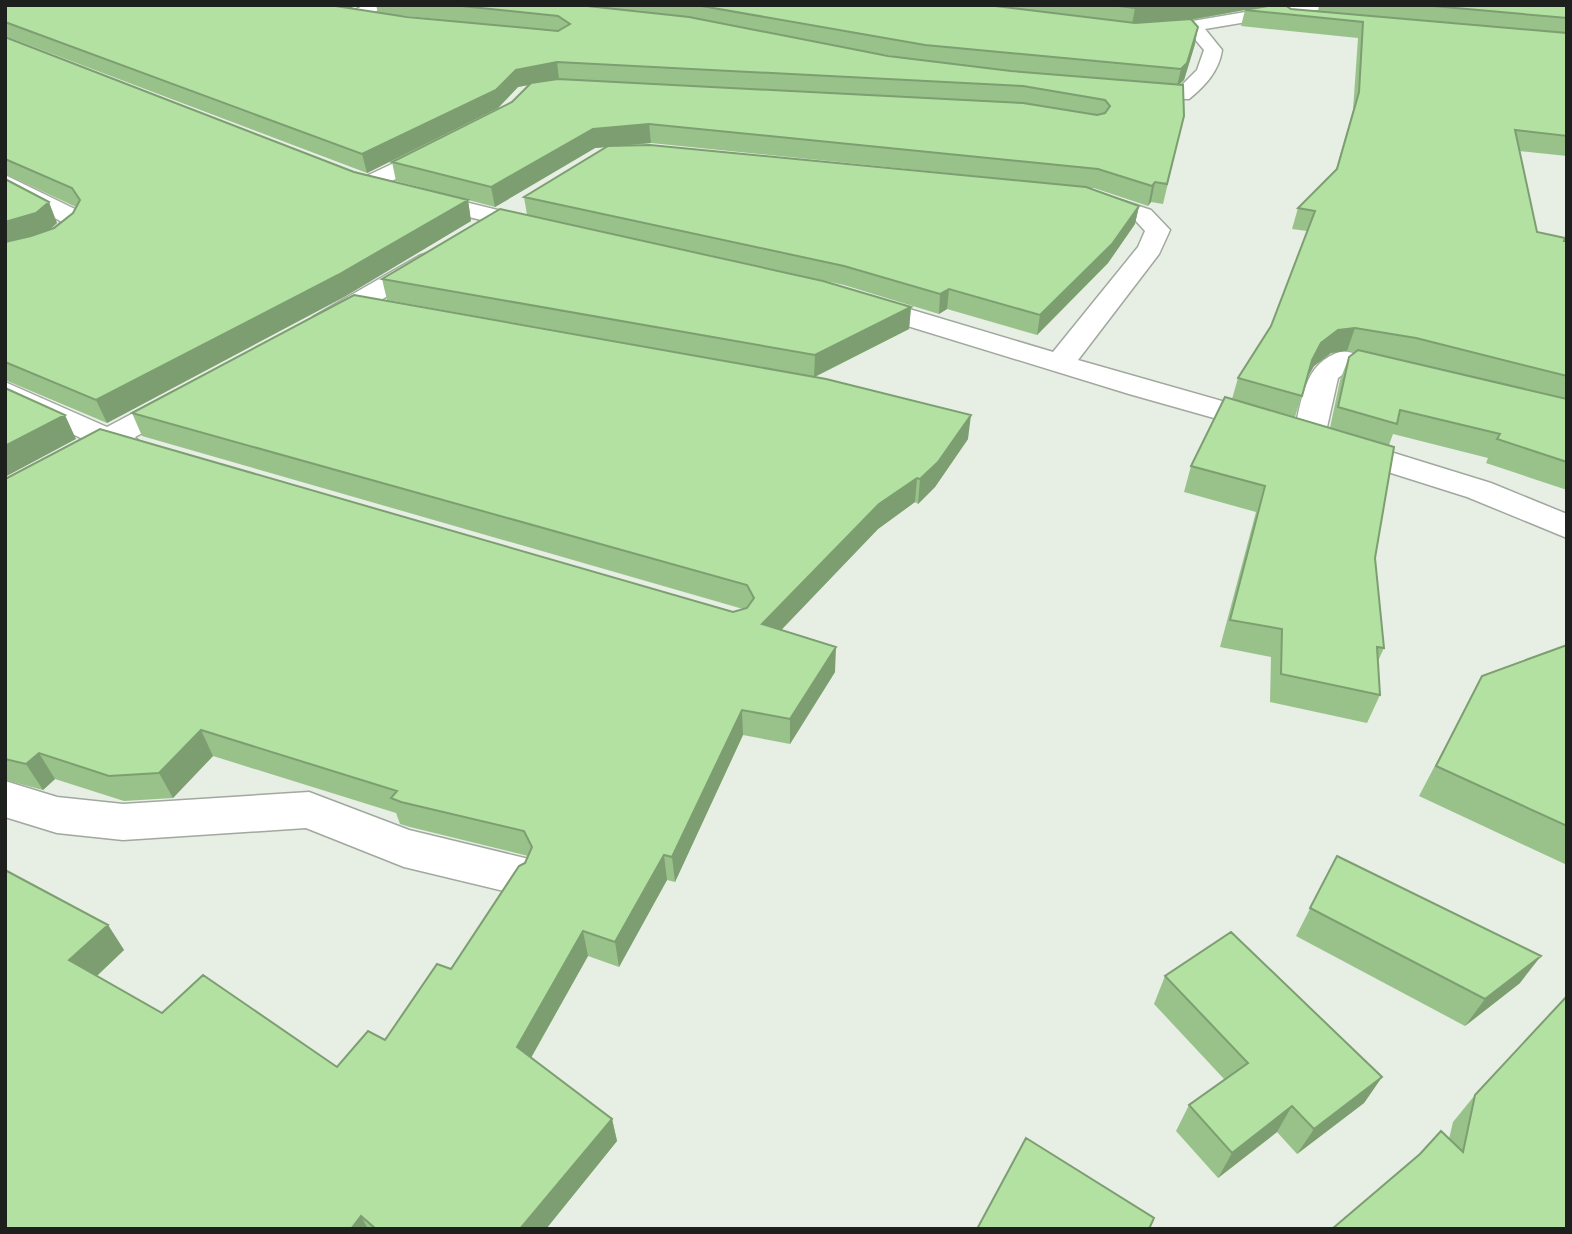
<svg xmlns="http://www.w3.org/2000/svg" width="1572" height="1234" viewBox="0 0 1572 1234" font-family="Karla,sans-serif">
<style>
.lines{fill:none;stroke-linecap:round;stroke-linejoin:round}
.minor-casing{stroke:#a1a89f;stroke-width:3}
.minor{fill:#fff;fill-rule:evenodd}
.wall{fill:#99c28a;fill-rule:evenodd}
.shaded-wall{fill:#7d9e71}
.building{fill:#b2e1a1;stroke:#7d9e71;stroke-width:2}
</style>
<rect width="100%" height="100%" fill="#e7eee4"/>
<g class="lines">
<defs>
<path id="minor" d="M364,5h22l-16,10 23,3 3,4c-10,9 -44,4 -53,-5z
M1287,5h39l-8,5 -113,19 17,21c-3,21 -17,36 -33,49l-58,-1 -10,-6 10,-6 47,3 19,-19 7,-20 -15,-18 -20,1 -3,-4 3,-4z
M441,141l8,1 3,5 -3,5 -73,37h-16l-3,-5 3,-5z
M5,175l74,36 7,11c-15,30 -51,34 -81,42v-16l41,-12 16,-14 -57,-31z
M1090,190l61,20 19,20 -11,24 -81,106 200,57 5,7 -5,7 -11,2 -138,-39 -280,-86 -4,-6 4,-6 10,-2 194,58 85,-105 7,-16 -10,-11 -53,-18 -4,-5 4,-5z
M420,191l127,31 3,5 -3,5 -9,2 -126,-31 -4,-5 4,-5z
M428,253l9,3 4,5 -4,5 -104,63 -10,2 -10,-2 -4,-6 4,-6 106,-61z
M1343,351l66,13 5,6 -5,6 -10,3 -50,-9 -11,8 -13,58 -5,7 -11,3 -11,-3 -5,-7c9,-34 10,-75 50,-85z
M5,382l102,45 66,-35 11,-3 11,3 4,6 -4,6 -60,33 6,7 -5,7 -11,3 -14,-4 -94,51 -12,3v-24l78,-41 -78,-36z
M1342,437l149,46 76,31v24l-100,-41 -136,-43 -5,-7 5,-7z
M5,781l52,16 66,7 186,-12 100,38 120,29 7,14 -7,14 -17,6 -108,-26 -98,-39 -183,12 -66,-7 -52,-16z"/>
</defs>
<use href="#minor" class="minor-casing"/>
<use href="#minor" class="minor"/>
</g>
<path class="wall" d="M5,5h353l-8,3 28,5 -2,-8h896l-80,15 3,24 -11,36 -5,5 5,31 -21,88 -12,-2 -3,4 -54,-18h-8l53,18 -4,18 -27,39 -71,72 -90,-26 -8,5 -95,-29 -317,-70 -3,-18 83,-50 -12,1 -100,59 -99,-26 -4,-19 120,-60 17,-17 -11,2 -20,21 -131,65 -362,-137zM590,7l51,4 11,2zM388,14l86,9 -67,-6zM839,47l66,11 -17,-2zM974,67l96,9 -59,-5zM651,143l413,42 -446,-39z
M1319,5h248v151l-48,-5 18,81 30,9v249l-81,-27 2,-5 -95,-24 -4,11 -14,113 9,90 -6,13 2,34 -13,28 -97,-21 1,-45 -51,-10 36,-135 -72,-20 7,-26 41,-67 6,-21 33,-52 36,-95 -15,-2 6,-21 38,-39 17,-59 5,-72 -117,-12 4,-16 46,-1 27,2zM1347,351l8,1 -6,5 -9,23 -10,48 -35,-11 12,-39 7,-12 17,-13zM1395,359l12,2 35,9z
M5,37l349,135 114,28 3,21 -127,76 -237,126 -102,-43v-201l52,44 -7,6 4,-1 19,-15 3,-6 -71,-33z
M382,279l529,28 -2,22 -94,48 153,62 -33,48 -17,17 -3,-2 -37,27 -97,101 54,42 -45,72 -47,-9 -68,147 -8,-2 -48,87 -31,-11 -57,102 81,61 5,22 -71,88h-541l103,-304 16,25 -27,26 65,37 175,54 48,-27 66,-71 74,-106 3,-7 -118,-29 -10,-3 -4,-11 -183,-57 -40,42 -49,3 -69,-22 -12,11 -38,-10v-301l728,133 10,-3 -601,-173 -10,-23 588,-53 -333,-60z
M1567,645v220l-148,-69 63,-120z
M1337,856l183,127 -55,43 -169,-90z
M1165,976l217,101 -18,26 -67,51 -20,-22 -59,46 -42,-47 13,-26 36,-25 -71,-76z
M1475,1095l92,134h-236l89,-75 29,-15 4,-17z"/>
<path class="shaded-wall" d="M348,5h10l-9,4z
M1173,5h99l-78,14 -62,5 3,-16z
M1198,27l-3,17 -11,36 -7,6 4,-17z
M557,62l2,17 -41,8 -20,21 -131,65 -5,-19 154,-84z
M649,124l2,19 -56,5 -100,59 -4,-20 102,-58z
M1155,182l-4,20 -3,4 4,-20z
M468,200l3,21 -127,76 -237,126 -11,-23z
M49,202l8,21 -12,11 -40,12v-24z
M1139,206l-4,18 -27,39 -71,72 3,-20z
M949,289l-2,20 -8,5 1,-20z
M911,307l-2,22 -95,48 1,-22z
M1355,328l-8,23 -16,2 -17,13 -10,17 8,-23 9,-17 17,-13z
M65,415l11,24 -71,38v-31z
M971,415l-3,24 -33,48 -17,17 2,-25z
M917,478l-2,24 -37,27 -115,120 -1,-25 117,-120z
M836,647l-1,25 -45,72v-25z
M742,710l1,25 -68,147 -3,-25z
M201,730l12,26 -40,42 -14,-25z
M39,753l16,26 -12,11 -17,-26z
M664,855l3,25 -48,87 -4,-25z
M108,925l16,25 -37,35 -18,-25z
M583,931l5,25 -64,114 -7,-23z
M1541,956l-21,27 -55,43 20,-27z
M1382,1077l-18,26 -67,51 17,-25z
M1292,1106l-15,26 -59,46 14,-25z
M612,1119l5,22 -71,88h-26z
M361,1216l7,13h-17z"/>
<path class="building" d="M5,5h324l78,12 151,14 12,-7 -12,-8 -106,-11h126l111,12 199,39 123,15 172,14 1,31 -17,68 -12,-2 -3,4 -54,-17 -449,-45 -56,5 -102,58 -99,-25 120,-60 19,-19 27,-4 465,24 74,12 8,-2 5,-7 -5,-6 -82,-14 -466,-24 -41,8 -20,20 -134,64 -357,-132z
M696,5h291l148,18 56,-4 7,8 -11,36 -6,6 -256,-24z
M1110,5h63l-38,3z
M1274,5h11l6,4 276,24v103l-52,-6 22,102 28,6 -1,3h3v135l-151,-38 -61,-10 -17,2 -17,13 -9,17 -10,36 -64,-18 33,-52 44,-115 -17,-3 39,-39 22,-77 4,-70 -118,-12z
M1422,5h145v13z
M5,37l349,135 114,28 -130,75 -242,125 -91,-38v-120l26,-6 23,-8 19,-15 7,-13 -8,-12 -67,-29z
M650,145l436,42 53,19 -27,38 -72,71 -91,-26 -9,5 -96,-28 -320,-69 84,-51z
M5,179l44,23 -13,11 -31,9z
M500,209l323,72 88,26 -96,48 -433,-76z
M354,295l472,84 145,36 -33,47 -18,17 -3,-1 -38,26 -117,120 74,23 -46,72 -48,-9 -70,147 -8,-2 -49,87 -32,-11 -66,116 95,72 -92,110h-144l-15,-13 -10,13h-346v-359l103,55 -39,35 93,53 41,-38 134,92 31,-36 17,9 52,-76 14,5 68,-103 6,-3 7,-16 -8,-16 -123,-29 -10,-4 6,-7 -196,-61 -42,43 -50,3 -70,-23 -13,11 -21,-5v-280l95,-50 633,183 14,-4 7,-10 -7,-13 -615,-172z
M1358,350l209,49v63l-70,-23 3,-5 -100,-24 -3,14 -59,-17 11,-50z
M5,388l60,27 -60,31z
M1225,397l169,50 -19,111 9,90 -7,-1 3,48 -99,-21 1,-45 -52,-9 35,-134 -74,-20z
M1567,645v181l-131,-60 46,-90z
M1337,856l204,100 -56,43 -175,-91z
M1231,932l151,145 -68,52 -22,-23 -60,47 -43,-48 59,-42 -83,-87z
M1567,996v233h-235l88,-75 21,-23 22,21 12,-57z
M1026,1138l128,80 -5,11h-172z"/>
<rect width="1572" height="1234" fill="none" stroke="#1d201c" stroke-width="14"/>
</svg>
